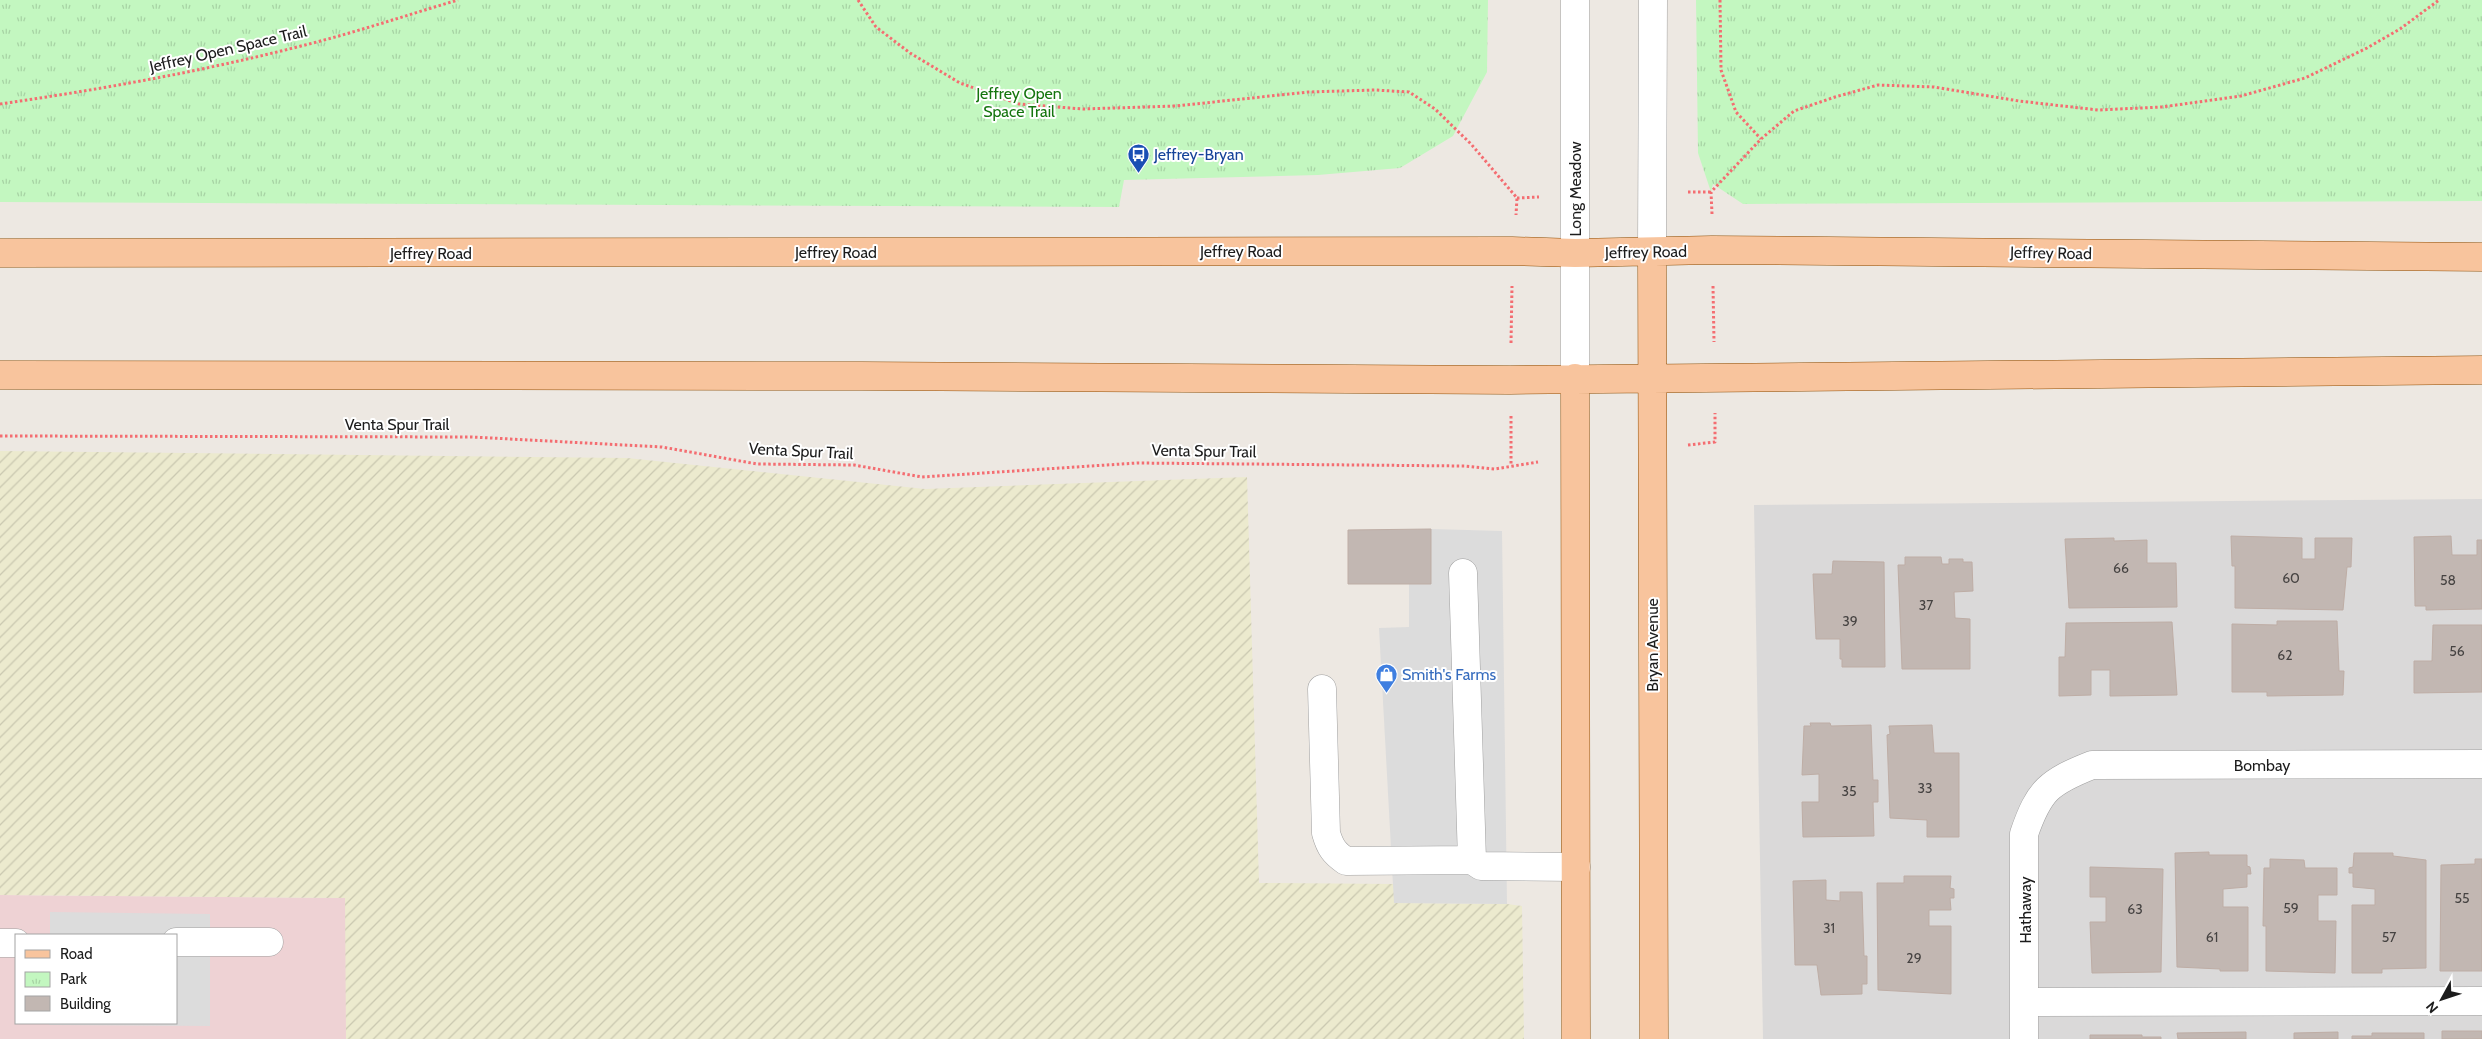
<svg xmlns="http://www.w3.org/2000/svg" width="2482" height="1039" viewBox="0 0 2482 1039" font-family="Cabin,sans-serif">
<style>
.residential{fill:#dad9d9}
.commercial{fill:#eed2d4;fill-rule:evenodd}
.farmland{fill:url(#farmland-furrows)}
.park{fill:url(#park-tufts)}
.parking{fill:#dcdcdc}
.building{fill:#c2b7b2;stroke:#beada5}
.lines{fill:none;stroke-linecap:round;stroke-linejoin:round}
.minor-casing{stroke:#a0a0a0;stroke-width:29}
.major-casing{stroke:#8f4f06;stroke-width:29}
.path{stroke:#f46d71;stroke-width:3;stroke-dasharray:2.5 2.5;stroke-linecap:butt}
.minor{stroke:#fff;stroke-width:28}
.major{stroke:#f8c49d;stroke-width:28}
.labels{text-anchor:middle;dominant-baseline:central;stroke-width:4;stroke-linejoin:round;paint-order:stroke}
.number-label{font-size:14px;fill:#464342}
.street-label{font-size:16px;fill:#1c1c1c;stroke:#fff}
.park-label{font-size:16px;fill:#15750f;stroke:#fff}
.transit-label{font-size:16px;fill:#164399;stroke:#fff;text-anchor:start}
.shop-label{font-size:16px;fill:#366cbe;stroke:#fff;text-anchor:start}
</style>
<defs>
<pattern id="farmland-furrows" width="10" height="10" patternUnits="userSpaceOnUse" patternTransform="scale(1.25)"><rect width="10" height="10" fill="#eceace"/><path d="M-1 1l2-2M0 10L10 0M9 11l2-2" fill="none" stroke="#cac8b0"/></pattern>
<pattern id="park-tufts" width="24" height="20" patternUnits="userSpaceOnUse" patternTransform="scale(1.25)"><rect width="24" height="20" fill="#c3f7c0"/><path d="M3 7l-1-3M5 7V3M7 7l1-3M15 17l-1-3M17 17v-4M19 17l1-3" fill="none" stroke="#a7d3a4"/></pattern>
</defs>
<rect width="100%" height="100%" fill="#ede8e2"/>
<path class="residential" d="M2482,499v540h-719l-9,-534z"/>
<path class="commercial" d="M0,895l346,3v141h-346zM16,935h160v88h-160z"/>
<path class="farmland" d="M0,451l627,7 298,31 322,-12 12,406 135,1v19l113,1 15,2 2,133h-1178l-1,-141 -345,-3z"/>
<path class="park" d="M0,0h1488l-1,72 -34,64 -53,32 -82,7 -194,5 -5,27 -1119,-5z
M1696,0h786v201l-739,3 -30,-20 -2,8 -13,-39z"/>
<path class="parking" d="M1431,529l71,2 5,373 -113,-1 -15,-275 30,-1v-43h22z
M50,912l160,2v112l-161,-1v-2h127v-88h-126z"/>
<path class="building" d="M1431,529v55h-83v-54z
M2231,536l71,2v21h13v-21h37l-1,29h-4l-4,43 -108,-2v-42h-3z
M2451,536l1,19h25v-15h5v69l-56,1v-4h-11l-1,-69z
M2114,538v3l33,-1v23h29l1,44 -108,1 -4,-69z
M1905,557h36l1,7h7v-5h14v3h9l1,29 -19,1 1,26 15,1v50h-68l-4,-104h7z
M1833,561l51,1 1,105h-43v-8h-2v-20h-24l-3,-65h19z
M2277,621h60l2,50h5l-1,24 -76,1v-4h-35v-68l45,1z
M2172,622l5,73 -67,1v-26h-19v25l-32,1v-39h6l1,-34z
M2433,625h49v67l-68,1v-32h18z
M1810,723h20l1,3 40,-1 2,55h5v22h-5l1,34 -71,1 -1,-35h17v-28l-17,1 2,-49h7z
M1932,725l2,28h25v84h-32v-17l-37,-2 -3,-83 3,-1 -1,-8z
M2209,852v3h38v11l3,1 1,7h-4v13l-24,2v18h25v64h-28v-2l-43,-2 -2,-114z
M2354,853h39v3l33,4v108l-44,1v4h-30v-68h23v-16l-22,-2v-14h-4v-5l4,-1z
M2270,859l34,1 1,8h32v27h-19v26h18l-1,52 -69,-2v-45h-3l1,-58h6z
M2475,859h7v112h-42l1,-106 34,-1z
M2090,867l73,2 -2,103 -69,1 -2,-51h16v-25h-16z
M1904,876h47l-1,12 4,1v9h-4l1,12h-22v16h22v68l-73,-4 -1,-107h27z
M1826,880v20l14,1v-9h22l2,64h3v28h-5v10l-41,1 -4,-30h-22l-2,-84z
M2442,1031h40v8h-40z
M2246,1032v7h-68l-1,-6z
M2338,1032v7h-44v-6z
M2372,1033h52v6h-72v-3h20z
M2090,1035h52v2h19v2h-71z"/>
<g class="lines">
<defs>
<path id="minor" d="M1575,0v378
M1652,252l1,-252
M1463,573l9,287 9,6 95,1
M1322,689l4,144c4,14 8,20 20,28l126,-1
M176,942h93
M0,943h16
M2025,1002l457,-1
M2024,1039v-205c15,-44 25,-52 68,-69l390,-1"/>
<path id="major" d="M1652,252l2,787
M0,253l1512,-2 63,2 137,-3 770,7
M0,375l862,1 648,4 972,-10
M1575,378l1,661"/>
</defs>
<use href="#minor" class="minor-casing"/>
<use href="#major" class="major-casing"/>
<path class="path" d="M858,0l18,27 34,26 50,30 59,21 64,5 93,-3 132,-14 67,-2 34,2 26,17 36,35 46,54 -1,17
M1720,0l1,70 15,42 25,27
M0,104c103,-15 204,-33 305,-59 52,-13 102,-30 153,-45
M1688,192h23
M1517,198l22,-1
M1712,214l-1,-22 50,-53 33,-28 41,-14 43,-12 56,2 85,14 79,9 64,-3 79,-11 64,-18 62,-30 33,-19 39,-29
M1713,286l1,56
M1511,343l1,-57
M1511,416v49
M0,436l472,1 190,10 95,17 97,1 68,12 215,-14 328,3 30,3 43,-7
M1688,445l27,-3v-29"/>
<use href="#minor" class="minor"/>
<use href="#major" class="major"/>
</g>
<defs>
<symbol id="bus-pin" viewBox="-11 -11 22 30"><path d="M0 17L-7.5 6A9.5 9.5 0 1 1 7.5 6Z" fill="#1a4fb4" stroke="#fff"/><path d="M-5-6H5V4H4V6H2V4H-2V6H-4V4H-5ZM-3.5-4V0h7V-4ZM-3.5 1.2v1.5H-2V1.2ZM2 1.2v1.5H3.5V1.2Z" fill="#fff"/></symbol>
<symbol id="shop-pin" viewBox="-11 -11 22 30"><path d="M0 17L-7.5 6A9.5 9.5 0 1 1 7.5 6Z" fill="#3f7fe0" stroke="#fff"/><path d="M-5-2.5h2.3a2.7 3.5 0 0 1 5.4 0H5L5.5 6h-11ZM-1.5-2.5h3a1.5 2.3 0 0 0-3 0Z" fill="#fff"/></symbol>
</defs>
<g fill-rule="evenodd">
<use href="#bus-pin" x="1126" y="142" width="25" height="34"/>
<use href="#shop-pin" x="1374" y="662" width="25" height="34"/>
</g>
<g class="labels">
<g class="number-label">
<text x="2121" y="568">66</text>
<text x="2291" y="578">60</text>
<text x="2448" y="580">58</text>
<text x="1926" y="605">37</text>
<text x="1850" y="621">39</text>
<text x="2457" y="651">56</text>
<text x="2285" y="655">62</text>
<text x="1925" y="788">33</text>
<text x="1849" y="791">35</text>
<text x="2462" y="898">55</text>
<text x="2291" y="908">59</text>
<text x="2135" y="909">63</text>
<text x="1829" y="928">31</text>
<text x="2212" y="937">61</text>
<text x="2389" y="937">57</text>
<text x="1914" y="958">29</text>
</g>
<g class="street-label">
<text transform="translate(228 49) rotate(-13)">Jeffrey Open Space Trail</text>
<text transform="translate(1575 189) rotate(-90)">Long Meadow</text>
<text x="1241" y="251">Jeffrey Road</text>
<text x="836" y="252">Jeffrey Road</text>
<text transform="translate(1646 252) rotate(-1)">Jeffrey Road</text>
<text x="431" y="253">Jeffrey Road</text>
<text transform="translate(2051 253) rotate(1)">Jeffrey Road</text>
<text x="397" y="424">Venta Spur Trail</text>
<text transform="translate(801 451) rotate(3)">Venta Spur Trail</text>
<text transform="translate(1204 451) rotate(1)">Venta Spur Trail</text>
<text transform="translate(1652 645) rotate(-90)">Bryan Avenue</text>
<text x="2262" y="765">Bombay</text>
<text transform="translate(2025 910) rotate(-90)">Hathaway</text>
</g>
<g class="park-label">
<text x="1019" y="93">Jeffrey Open<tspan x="1019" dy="18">Space Trail</tspan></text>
</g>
<g class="transit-label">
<text x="1154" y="154">Jeffrey-Bryan</text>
</g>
<g class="shop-label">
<text x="1402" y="674">Smith's Farms</text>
</g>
</g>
<rect x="15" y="934" width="162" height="90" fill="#ffffff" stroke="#a4a4a4"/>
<rect x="25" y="950" width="25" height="8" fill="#f8c49d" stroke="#a4a4a4"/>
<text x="60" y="959" font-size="15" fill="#1c1c1c">Road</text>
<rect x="25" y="972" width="25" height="15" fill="url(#park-tufts)" stroke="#a4a4a4"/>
<text x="60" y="984" font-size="15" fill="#1c1c1c">Park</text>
<rect x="25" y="996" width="25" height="15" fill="#c2b7b2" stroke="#a4a4a4"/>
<text x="60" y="1009" font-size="15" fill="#1c1c1c">Building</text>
<g transform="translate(2442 999) rotate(230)" stroke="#ffffff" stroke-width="4" paint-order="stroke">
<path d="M0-4L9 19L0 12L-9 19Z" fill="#1c1c1c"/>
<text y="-8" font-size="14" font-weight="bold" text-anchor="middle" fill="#1c1c1c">N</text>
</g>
</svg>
